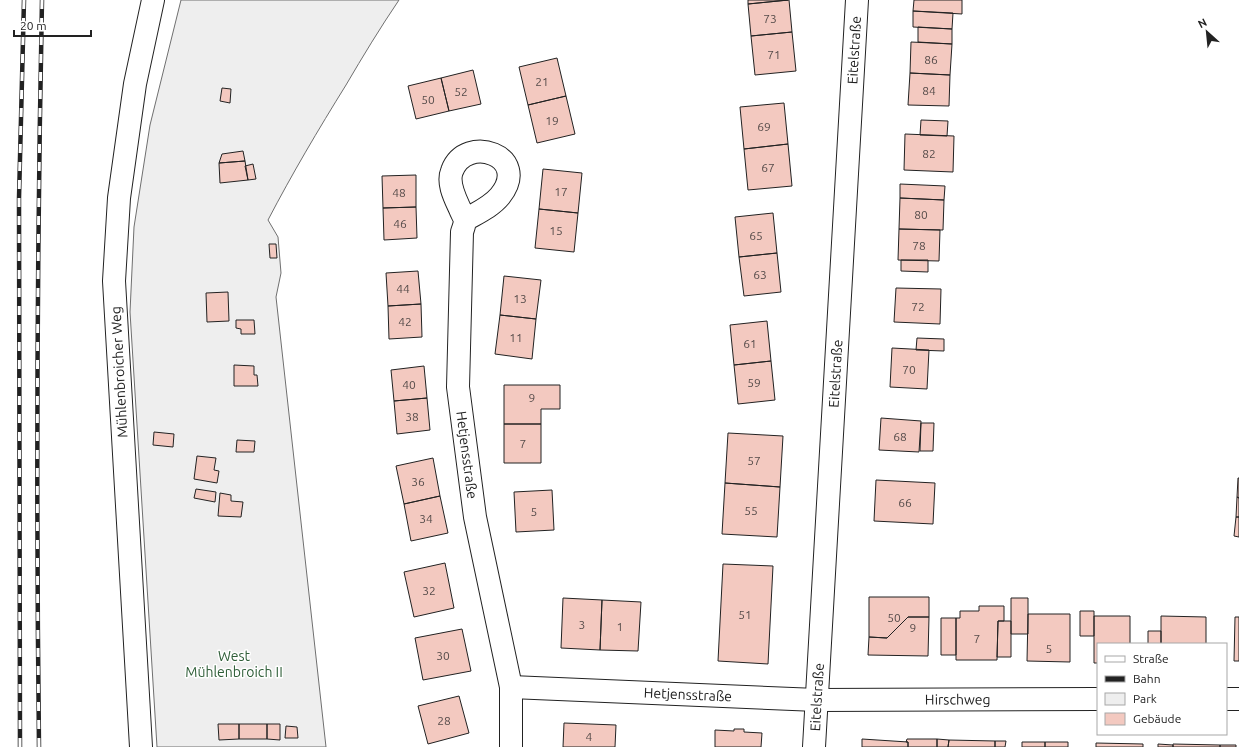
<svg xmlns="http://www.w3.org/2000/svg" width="1239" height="747" viewBox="0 0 1239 747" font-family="Ubuntu,sans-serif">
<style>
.green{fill:#eee;stroke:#6f6f6f}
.building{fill:#f3c9c0;stroke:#222}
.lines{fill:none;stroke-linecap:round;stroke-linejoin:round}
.street-casing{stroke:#222;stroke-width:24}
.street{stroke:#fff;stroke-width:22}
.rail-casing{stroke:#222;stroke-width:4.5}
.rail{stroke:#fff;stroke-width:3;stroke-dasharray:9;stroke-linecap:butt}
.labels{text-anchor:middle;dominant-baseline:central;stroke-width:3;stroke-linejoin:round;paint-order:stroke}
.number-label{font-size:12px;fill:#564c4a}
.street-label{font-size:14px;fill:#222;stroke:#fff}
.park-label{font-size:14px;fill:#2f5e38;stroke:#fff}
</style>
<rect width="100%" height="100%" fill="#fff"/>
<path class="green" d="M181,0h218c-19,28 -36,56 -53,85 -28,45 -54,89 -78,135l10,17 3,36 -5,24 50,450h-169l-27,-435 4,-85 16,-102z"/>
<path class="building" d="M748,0h40l-40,4z
M789,0l3,32 -41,4 -3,-32z
M914,0h48v14l-49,-3z
M913,11l40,2 -1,16 -39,-2z
M918,27l34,2v15l-34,-2z
M792,32l4,39 -41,4 -4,-39z
M911,42l41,2 -2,31 -40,-2z
M557,58l9,38 -38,9 -9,-38z
M473,70l8,34 -32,7 -8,-33z
M910,73l40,2 -1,31 -41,-1z
M441,78l8,33 -33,8 -8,-33z
M222,88l9,1 -1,14 -10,-2z
M566,96l9,38 -38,9 -9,-38z
M784,103l4,41 -44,5 -4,-42z
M921,120l27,1 -1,15 -27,-1z
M905,134l49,2 -1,36 -49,-2z
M788,144l4,42 -44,4 -4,-41z
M243,151l2,10 -26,2 3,-9z
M245,161l3,19 -28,3 -1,-20z
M253,164l3,15 -8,1 -3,-14z
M543,169l39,4 -4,40 -39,-4z
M416,175v32l-33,1 -1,-32z
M900,184l45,2 -1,14 -44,-2z
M900,198l44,2 -1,30 -44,-1z
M416,207l1,31 -33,2 -1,-32z
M539,209l39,4 -4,39 -39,-4z
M773,213l4,40 -38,4 -4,-40z
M899,229l41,1 -1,31 -41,-1z
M269,244h7l1,14h-7z
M777,253l4,39 -37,4 -5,-39z
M901,260h27v12l-27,-1z
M418,271l3,33 -33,2 -2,-33z
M504,276l37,4 -5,39 -36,-4z
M896,288l45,1 -1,35 -46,-2z
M228,292l1,29 -22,1 -1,-29z
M421,304l1,33 -33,2 -1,-33z
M500,315l36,4 -4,40 -37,-5z
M236,320h18l1,14h-14v-5l-5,-1z
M767,321l4,40 -37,4 -4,-40z
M917,338l27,1v12l-28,-1z
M892,348l37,2 -2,39 -37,-2z
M771,361l4,39 -37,4 -4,-39z
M234,365l20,1v9h3l1,11h-24z
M424,366l3,32 -33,3 -3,-31z
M504,385h56v24h-19v15h-37z
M427,398l3,32 -33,4 -3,-33z
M881,418l40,3 -2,31 -40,-2z
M921,423h13l-1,28h-13z
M504,424h37v39h-37z
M154,432l20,2 -1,13 -20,-2z
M728,433l55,3 -3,51 -55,-4z
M237,440l18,1 -1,11h-18z
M197,456l19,2 -2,12 5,1 -2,12 -23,-4z
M433,458l7,38 -36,8 -8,-38z
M1238,478h1v20l-2,-1z
M876,480l59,3 -2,41 -59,-3z
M725,483l55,4 -3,50 -55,-3z
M196,489l20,3 -1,10 -21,-4z
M552,490l2,40 -38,2 -2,-40z
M220,493l11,2v6l12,1 -2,15 -23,-1z
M440,496l8,37 -37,8 -7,-37z
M1237,497l2,1v19h-3z
M1236,517h3v20l-5,-1z
M445,563l9,45 -40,9 -10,-45z
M723,564l50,2 -5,98 -50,-3z
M869,597h60v20h-21l-21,21 -18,-1z
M563,598l39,2 -2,50 -39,-2z
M1011,598h17v36h-17z
M602,600l39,2 -3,49 -38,-1z
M979,606h25v15h-6l-1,39h-41v-42h4v-7h19z
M1080,611h14v25h-14z
M1028,614h42v48l-43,-1z
M1094,616h36v28h-32v19h-4z
M1161,616l45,1v27h-45z
M908,617h21l-1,39 -60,-1 1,-18 18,1z
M1235,617h4v44h-5z
M941,618h15v37h-15z
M998,621h13v36h-14z
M462,629l9,42 -48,9 -8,-42z
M1148,631h13v13h-13z
M459,696l10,37 -41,11 -10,-38z
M564,723l52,2 -1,22h-52z
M218,724h21v15l-20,1z
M239,724h28v15h-28z
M267,724h13v16l-13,-1z
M286,726l11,1 1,11h-13z
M734,729h10v3l18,1 -1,14h-46v-17l19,1z
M862,739l46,3v5h-46z
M907,739h30v8h-29v-5h-2z
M937,739l12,1 -1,7h-11z
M949,740l46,1v6h-47z
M995,741h11l-1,6h-10z
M1022,742h23v5h-23z
M1045,742h23v5h-23z
M1096,743l47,1v3h-47z
M1158,744l15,1v2h-15z
M1173,744l47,1v2h-47z
M1220,745h16v2h-16z"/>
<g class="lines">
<defs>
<g id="street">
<path id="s1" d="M465,220c12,-7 26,-13 35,-24 32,-40 -34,-63 -48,-25 -5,12 3,27 8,38 1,3 4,8 5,11 0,4 -2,9 -3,12l-4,155 17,130 36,170v60"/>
<path id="s2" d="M511,687l306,13 281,-1"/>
<path d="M1226,699h13"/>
<path d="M141,747l-27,-466 5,-83 16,-114 18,-84"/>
<path id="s3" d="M814,747l43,-747"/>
</g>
</defs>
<use href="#street" class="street-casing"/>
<use href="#street" class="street"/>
<defs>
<path id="rail" d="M20,747l-1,-549 5,-198
M39,747c-3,-249 -2,-498 3,-747"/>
</defs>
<use href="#rail" class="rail-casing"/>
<use href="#rail" class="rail"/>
</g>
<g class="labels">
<g class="number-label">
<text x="770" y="18">73</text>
<text x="774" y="54">71</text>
<text x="931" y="59">86</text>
<text x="542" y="81">21</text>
<text x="929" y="90">84</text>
<text x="461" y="91">52</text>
<text x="428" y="99">50</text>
<text x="552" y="120">19</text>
<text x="764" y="126">69</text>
<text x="929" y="153">82</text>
<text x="768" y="167">67</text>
<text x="561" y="191">17</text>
<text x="399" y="192">48</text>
<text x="921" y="214">80</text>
<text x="400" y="223">46</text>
<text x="556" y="230">15</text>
<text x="756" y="235">65</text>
<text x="919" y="245">78</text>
<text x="760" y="274">63</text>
<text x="403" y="288">44</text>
<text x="520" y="298">13</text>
<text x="918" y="306">72</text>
<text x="405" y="321">42</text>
<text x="516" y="337">11</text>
<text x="750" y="343">61</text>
<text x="909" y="369">70</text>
<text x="754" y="382">59</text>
<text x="409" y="384">40</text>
<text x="532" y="397">9</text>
<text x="412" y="416">38</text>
<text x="900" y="436">68</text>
<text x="523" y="443">7</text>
<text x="754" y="460">57</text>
<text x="418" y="481">36</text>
<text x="905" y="502">66</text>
<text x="751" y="510">55</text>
<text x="534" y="511">5</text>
<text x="426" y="518">34</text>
<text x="429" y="590">32</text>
<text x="745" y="614">51</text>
<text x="894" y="617">50</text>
<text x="582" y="624">3</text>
<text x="620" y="626">1</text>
<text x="913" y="627">9</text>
<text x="977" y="638">7</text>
<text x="1049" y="648">5</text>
<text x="443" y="655">30</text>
<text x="444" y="720">28</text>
<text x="589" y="736">4</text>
</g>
<g class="street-label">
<text stroke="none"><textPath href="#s3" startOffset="698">Eitelstraße</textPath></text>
<text transform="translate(119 372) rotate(-93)">Mühlenbroicher Weg</text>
<text stroke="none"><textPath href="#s3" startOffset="374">Eitelstraße</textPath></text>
<text stroke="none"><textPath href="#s1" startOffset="431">Hetjensstraße</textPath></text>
<text stroke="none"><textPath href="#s2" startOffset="177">Hetjensstraße</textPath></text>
<text stroke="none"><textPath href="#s3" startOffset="50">Eitelstraße</textPath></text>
<text stroke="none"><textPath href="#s2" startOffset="447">Hirschweg</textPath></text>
</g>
<g class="park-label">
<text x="234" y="656">West<tspan x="234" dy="16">Mühlenbroich II</tspan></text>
</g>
</g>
<rect x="1097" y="643" width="130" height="92" fill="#ffffff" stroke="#a7a7a7"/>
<rect x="1105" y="656" width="20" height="6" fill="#ffffff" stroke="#a7a7a7"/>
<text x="1133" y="663" font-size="12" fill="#222222">Straße</text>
<rect x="1105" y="676" width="20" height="6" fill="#222222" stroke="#a7a7a7"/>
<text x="1133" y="683" font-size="12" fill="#222222">Bahn</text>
<rect x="1105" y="693" width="20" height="12" fill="#eeeeee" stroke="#a7a7a7"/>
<text x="1133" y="703" font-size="12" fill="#222222">Park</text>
<rect x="1105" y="713" width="20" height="12" fill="#f3c9c0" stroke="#a7a7a7"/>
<text x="1133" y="723" font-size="12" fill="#222222">Gebäude</text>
<g transform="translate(1207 32) rotate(333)" stroke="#ffffff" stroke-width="3" paint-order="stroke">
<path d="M0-3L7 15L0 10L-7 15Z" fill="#222222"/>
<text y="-6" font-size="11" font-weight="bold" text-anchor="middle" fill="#222222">N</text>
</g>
<path d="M14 30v6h77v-6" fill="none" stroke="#222222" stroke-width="2"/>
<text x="20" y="30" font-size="12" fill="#222222" stroke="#ffffff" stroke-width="3" paint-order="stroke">20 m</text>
</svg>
